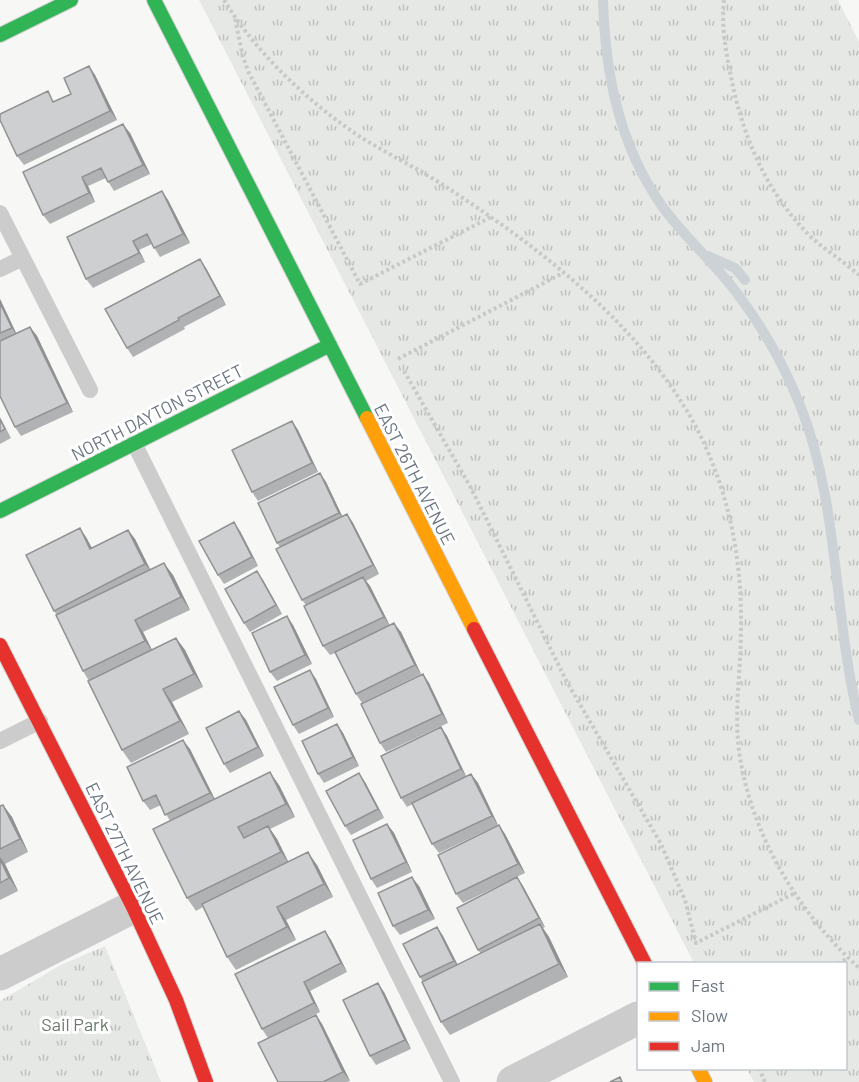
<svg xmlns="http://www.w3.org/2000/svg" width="859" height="1082" viewBox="0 0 859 1082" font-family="Barlow,sans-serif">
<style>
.park{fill:url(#park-tufts)}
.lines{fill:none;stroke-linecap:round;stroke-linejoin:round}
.stream{stroke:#ccd2d5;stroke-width:10}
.fast-casing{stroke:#d3d3d3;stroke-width:16}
.slow-casing{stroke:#d3d3d3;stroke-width:16}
.jam-casing{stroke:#d3d3d3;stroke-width:16}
.path{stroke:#c8c9ca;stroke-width:4;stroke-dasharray:3 3;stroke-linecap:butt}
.lane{stroke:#cccccd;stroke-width:16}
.street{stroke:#cccccd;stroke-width:33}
.fast{stroke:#30b455;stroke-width:14}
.slow{stroke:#ff9f0a;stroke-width:14}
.jam{stroke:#e5322d;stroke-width:14}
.wall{fill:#b1b2b3}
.shaded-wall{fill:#909192}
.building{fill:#cecfd0;stroke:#909192;stroke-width:1.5}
.labels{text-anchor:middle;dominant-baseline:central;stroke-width:6;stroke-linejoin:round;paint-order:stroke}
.street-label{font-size:18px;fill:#6b7682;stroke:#fff}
.park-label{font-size:18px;fill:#6b7a69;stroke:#fff}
</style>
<defs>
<pattern id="park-tufts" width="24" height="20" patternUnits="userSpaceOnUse" patternTransform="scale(1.5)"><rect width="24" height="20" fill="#e5e8e4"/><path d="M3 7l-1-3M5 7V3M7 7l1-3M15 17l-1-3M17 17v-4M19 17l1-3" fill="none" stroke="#bec1be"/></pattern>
</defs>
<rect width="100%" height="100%" fill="#f7f7f6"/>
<path class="park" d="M199,0h639l21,42v1040h-105l-7,-13 99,-1v-104l-152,-1z
M105,946l56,136h-161v-81l59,-35z"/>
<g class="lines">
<path class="stream" d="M603,0c2,73 16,145 59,206 22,31 51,55 74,86 26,34 48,73 64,113 40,101 33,211 59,315
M708,256l27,12 10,12"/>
<defs>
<path id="fast" d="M154,0l213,418
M0,35l71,-35
M0,511l330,-166"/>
<path id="slow" d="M367,418l107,211
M698,1068l7,14"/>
<path id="jam" d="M474,629l171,335
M0,645l133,262 43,93 30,82"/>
</defs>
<use href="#fast" class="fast-casing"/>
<use href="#slow" class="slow-casing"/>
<use href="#jam" class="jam-casing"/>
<path class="path" d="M224,0c31,51 80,98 129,132 28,19 61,34 90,53 96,62 196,138 252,240 33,63 47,131 46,202 0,42 -7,82 -2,124 12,84 58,160 120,217
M724,0c-3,24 2,53 7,77 12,61 36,117 81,161 15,13 32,24 47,37
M235,19l8,38 6,16 111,211 131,-67
M398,359l165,-86
M404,371l67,117 96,194 94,162 24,56 11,43 99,-50
M838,964l10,-6
M759,1068l6,14"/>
<path class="lane" d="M0,213l90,177
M0,269l23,-11
M134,443l318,639
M0,741l40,-20"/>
<path class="street" d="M0,974l133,-67
M513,1082l125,-64"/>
<use href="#fast" class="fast"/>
<use href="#slow" class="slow"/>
<use href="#jam" class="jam"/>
</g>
<path class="wall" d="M89,66l6,9 22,45 -93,45 -7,-9 38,-55 16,-7z
M130,133l20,41 -36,17 -8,-13 -18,8 7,16 -45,22 -7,-9z
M162,191l6,9 22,43 -30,14 -8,-13 -13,6 6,12 -52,26 -7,-9z
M206,268l20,37 -42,22 1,2 -52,28 -6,-9z
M0,299l16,34 14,-6 7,9 36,76 -52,24 -6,-9 -15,-31z
M0,417l11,21 -11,6z
M292,421l6,9 20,42 -60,29 -6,-9z
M320,473l6,9 16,34 5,-2 6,9 26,51 -13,7 4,5 20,40 11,6 20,42 -59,29 -6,-9 -21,-41 -5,2 -7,-9 -17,-41 -4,-5 -22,-53 -3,-4z
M128,530l7,9 15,31 23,5 17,35 -47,22 9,18 24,-12 9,12 18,37 -31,15 17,32 -58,29 -9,-13 -33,-69 -6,-10 -26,-56 -3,-4 32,-74 6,11z
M240,531l18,35 -34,18 -6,-9z
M263,580l19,34 -32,18 -6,-9z
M293,625l19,39 -35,17 -7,-9z
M423,674l6,9 19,40 -62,29 -6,-9z
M316,679l18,38 -35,17 -6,-9z
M239,711l7,9 18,36 -34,17 -6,-9z
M337,724l6,9 16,33 -35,17 -6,-9z
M441,727l6,9 19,41 5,-3 7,9 20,42 -59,28 -7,-9 -19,-40 -6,3 -6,-9z
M190,749l25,50 64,-14 16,32 -25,12 7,10 11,23 29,3 16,32 -47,23 10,20 -60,30 -9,-13 -24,-50 -7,4 -9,-13 -17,-77 -9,-16 -11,5 -7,-9z
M365,782l19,36 -33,17 -6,-9z
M3,805l9,12 16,35 -23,12 13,27 -18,9v-94z
M387,824l7,9 18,39 -35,16 -6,-9z
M499,825l6,9 20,39 -62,30 -7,-9z
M517,877l6,9 22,41 -2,1 6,9 19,40 -118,58 -9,-13 -18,-40 -3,-5 17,-50 6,9 15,29 23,-11 -3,-4z
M419,886l16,33 -35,16 -7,-9z
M325,931l6,9 16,32 -37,19 10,21 -52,26 -6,-9z
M384,992l27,57 -35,16 -6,-9z
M316,1015l6,9 28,57 -3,1h-69z"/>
<path class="shaded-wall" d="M89,66l6,9 22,45 -7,-9z
M123,124l7,9 20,41 -7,-9z
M82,177l6,9 7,16 -6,-9z
M162,191l6,9 22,43 -7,-9z
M133,241l6,9 6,12 -6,-9z
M200,259l6,9 20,37 -6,-9z
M0,299l18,38 -6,-9 -12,-25z
M30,327l7,9 36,76 -6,-9z
M292,421l6,9 20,42 -6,-9z
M320,473l6,9 19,40 -6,-9z
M347,514l6,9 26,51 -6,-9z
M234,522l6,9 18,35 -6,-9z
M80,528l6,9 11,21 -7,-9z
M128,530l7,9 17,34 -7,-9z
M164,563l9,12 17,35 -9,-13z
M257,571l6,9 19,34 -6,-9z
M363,577l7,9 20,40 -6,-9z
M287,616l6,9 19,39 -7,-9z
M135,620l8,12 11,22 -9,-13z
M394,623l7,9 20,42 -6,-9z
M176,638l9,12 18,37 -9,-13z
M310,670l6,9 18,38 -6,-9z
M423,674l6,9 19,40 -6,-9z
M163,689l9,13 17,32 -9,-13z
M239,711l7,9 18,36 -6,-9z
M337,724l6,9 16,33 -6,-9z
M441,727l6,9 20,42 -6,-9z
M183,740l7,9 26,53 -6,-9z
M270,772l9,13 16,32 -9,-13z
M359,773l6,9 19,36 -6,-9z
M471,774l7,9 20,42 -6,-9z
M3,805l9,12 16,35 -8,-13z
M387,824l7,9 18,39 -6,-10z
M499,825l6,9 20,39 -7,-9z
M268,826l9,13 13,26 -9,-13z
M308,852l9,13 16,32 -9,-13z
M0,857l5,7 13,27 -9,-13 -9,-19z
M412,877l7,9 16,33 -7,-9z
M517,877l6,9 22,41 -6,-9z
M277,907l9,13 10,20 -9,-13z
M540,924l9,13 19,40 -9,-13z
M437,927l6,9 17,34 -6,-9z
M325,931l6,9 16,32 -6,-9z
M304,982l6,9 10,21 -6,-9z
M378,983l6,9 27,57 -6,-9z
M316,1015l6,9 28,57 -7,-9z"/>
<path class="building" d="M89,66l21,45 -93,45 -17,-36v-6l48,-23 5,11 18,-8 -7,-16z
M123,124l20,41 -35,17 -7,-14 -19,9 7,16 -46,22 -20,-43z
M162,191l21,43 -29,14 -7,-14 -14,7 6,12 -53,26 -19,-42z
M200,259l20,37 -42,22 1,2 -52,28 -22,-39z
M0,303l12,25 -12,5z
M30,327l37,76 -52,24 -15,-31v-55z
M0,419l5,10 -5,3z
M292,421l20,42 -60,29 -20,-42z
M320,473l19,40 -62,30 -19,-40z
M347,514l26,51 -71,35 -26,-51z
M234,522l18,35 -34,18 -19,-34z
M80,528l10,21 38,-19 17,34 -91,47 -28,-56z
M164,563l17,34 -46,23 10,21 -62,30 -27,-56z
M257,571l19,34 -32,18 -19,-34z
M363,577l21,40 -61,29 -19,-40z
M287,616l18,39 -35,17 -18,-39z
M394,623l21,42 -59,29 -21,-42z
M176,638l18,36 -31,15 17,32 -58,29 -34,-69z
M310,670l18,38 -35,17 -19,-38z
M423,674l19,40 -62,29 -19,-39z
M239,711l19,36 -34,17 -18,-36z
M337,724l16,33 -35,17 -16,-33z
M441,727l20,42 -60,29 -20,-42z
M183,740l27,53 -45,22 -9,-20 -13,6 -16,-34z
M270,772l16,32 -48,23 6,11 24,-12 13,26 -94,46 -34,-69z
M359,773l19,36 -33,17 -19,-35z
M471,774l21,42 -60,28 -20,-41z
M3,805l17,34 -20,10v-43z
M387,824l19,38 -35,17 -18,-39z
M499,825l19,39 -62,30 -18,-39z
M308,852l16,32 -47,23 10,20 -60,30 -25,-53z
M0,859l9,19 -9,5z
M412,877l16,33 -35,16 -15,-33z
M517,877l22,41 -61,32 -21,-42z
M540,924l19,40 -118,58 -19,-40z
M437,927l17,34 -34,16 -17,-33z
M325,931l16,32 -37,19 10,21 -52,26 -27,-55z
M378,983l27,57 -35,16 -27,-56z
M316,1015l27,57 -20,10h-45l-20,-39z
M620,1077l2,5h-12z"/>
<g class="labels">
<g class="street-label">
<text transform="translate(157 412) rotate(-27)">NORTH DAYTON STREET</text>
<text transform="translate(415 474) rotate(63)">EAST 26TH AVENUE</text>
<text transform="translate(125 853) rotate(64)">EAST 27TH AVENUE</text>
</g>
<g class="park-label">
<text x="75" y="1024">Sail Park</text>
</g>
</g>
<rect x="637" y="962" width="210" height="108" fill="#ffffff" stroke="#c4c8cd" stroke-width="1.5"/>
<rect x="649" y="982" width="30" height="9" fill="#30b455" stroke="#c4c8cd" stroke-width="1.5"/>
<text x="691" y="992" font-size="18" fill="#6b7682">Fast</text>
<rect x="649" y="1012" width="30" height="9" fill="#ff9f0a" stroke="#c4c8cd" stroke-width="1.5"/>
<text x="691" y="1022" font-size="18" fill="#6b7682">Slow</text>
<rect x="649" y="1042" width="30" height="9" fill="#e5322d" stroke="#c4c8cd" stroke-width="1.5"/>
<text x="691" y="1052" font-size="18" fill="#6b7682">Jam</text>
</svg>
